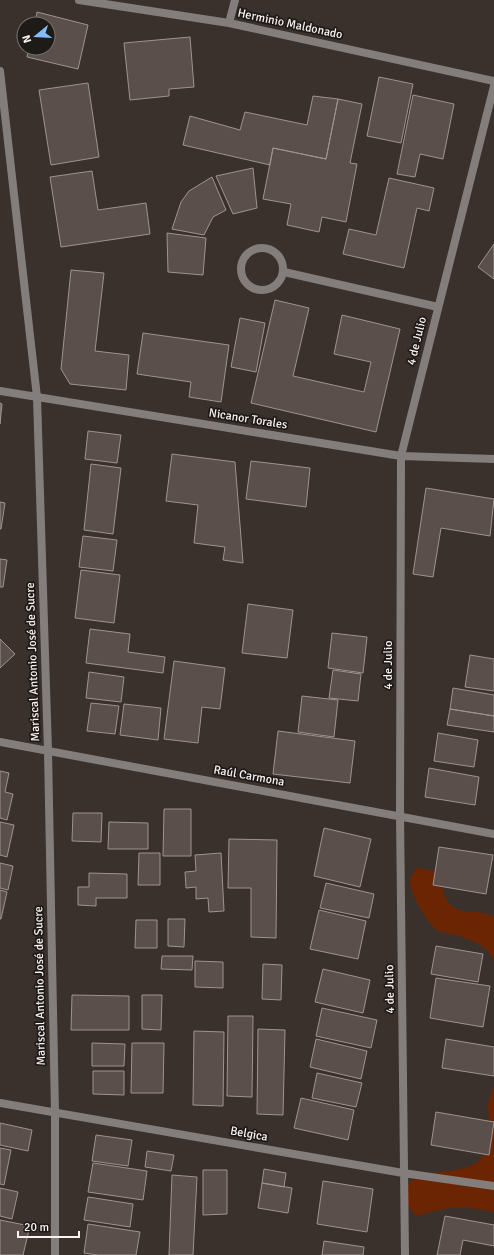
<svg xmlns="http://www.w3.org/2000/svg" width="494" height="1255" viewBox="0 0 494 1255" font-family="Signika,sans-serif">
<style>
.green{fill:#6b2502}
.building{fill:#5a4f4b;stroke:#9f938f}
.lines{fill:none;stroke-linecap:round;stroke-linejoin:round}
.service{stroke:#837e7c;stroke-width:8}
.minor{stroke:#837e7c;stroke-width:8}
.labels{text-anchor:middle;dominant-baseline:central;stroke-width:3.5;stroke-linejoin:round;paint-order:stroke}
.street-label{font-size:12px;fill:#faf3f1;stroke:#1e1a18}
</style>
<rect width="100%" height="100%" fill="#3a312d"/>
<path class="green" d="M417,868l17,3c7,9 8,21 14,31 11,15 32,6 46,15v45c-4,-17 -27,-24 -42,-28 -4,-1 -11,-1 -15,-4 -9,-6 -25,-34 -27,-45 -1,-7 3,-12 7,-17z
M494,1086v126c-33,-7 -45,-6 -77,4 -7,-6 -11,-11 -11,-21 -1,-32 60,-15 76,-38 3,-4 7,-9 8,-13 4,-8 -2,-27 -2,-37 1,-6 3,-15 6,-21z"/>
<path class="building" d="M37,12l51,13 -10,44 -51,-12 2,-9h19v-24h-13z
M190,37l4,50 -25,2v7l-39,4 -6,-57z
M379,77l34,7 -12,59 -34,-7z
M88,83l11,74 -48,8 -12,-75z
M413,95l41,9 -11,55 -23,-5 -5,23 -18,-3z
M313,96l25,3 -12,60 -53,-11 -3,17 -87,-20 7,-29 50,14 5,-18 62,13z
M338,99l24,5 -12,59 7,1 -11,58 -24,-5 -3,15 -32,-7 4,-21 -28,-5 10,-51 53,11z
M253,168l4,40 -24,6 -17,-38z
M92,171l6,39 48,-7 4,31 -89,13 -11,-70z
M212,177l14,33 -13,7 -9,18 -32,-6 9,-27 8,-11z
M389,178l45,10 -5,23 -12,-3 -13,60 -61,-14 6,-25 27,6z
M167,233l39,5 -3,37 -35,-3z
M494,244v35l-16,-12z
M71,270l33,3 -9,78 34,4 -3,35 -56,-6 -9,-15z
M275,300l34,8 -16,68 71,16 7,-30 -37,-8 8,-39 58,14 -24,103 -125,-29z
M240,318l25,5 -9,49 -25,-5z
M143,333l86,12 -8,57 -32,-5 2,-15 -54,-8z
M0,403l2,1 -2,20z
M88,431l33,4 -4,28 -32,-4z
M172,454l63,8 8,101 -20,-3 2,-13 -31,-4 4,-38 -32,-4z
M251,461l59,7 -4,39 -60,-8z
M91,464l30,4 -8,66 -29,-4z
M426,488l68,11 -4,37 -49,-8 -8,49 -20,-3z
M0,502l5,1 -4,26h-1z
M83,536l34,4 -4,31 -34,-4z
M0,559l7,1 -4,27h-3z
M81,570l39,5 -6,48 -39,-5z
M248,604l45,6 -6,48 -45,-5z
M90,629l40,5 -2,18 37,5 -2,16 -77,-10z
M332,633l35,4 -4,36 -35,-5z
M0,639l15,15 -15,14z
M470,655l24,4v32l-29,-4z
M174,661l51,7 -5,41 -18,-2 -4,36 -34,-4z
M333,670l28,4 -3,27 -29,-3z
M89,672l35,5 -3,25 -35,-4z
M453,688l41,7v21l-44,-7z
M302,696l36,4 -4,37 -36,-5z
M91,703l28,3 -4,28 -28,-3z
M124,704l37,4 -3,32 -38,-5z
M450,709l44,7v16l-47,-7z
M278,731l77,10 -5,42 -77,-9z
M438,733l40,7 -4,27 -40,-6z
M429,768l50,9 -4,28 -50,-8z
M0,771l9,2 -4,19 8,2 -6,26 -7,-2z
M164,809h27v47h-28z
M73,813h29l-1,29 -29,-1z
M0,822l14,3 -7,32 -7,-2z
M109,822l39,1v26h-40z
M324,828l47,11 -11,48 -46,-11z
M229,839l48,1 -1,98 -25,-1v-49h-23z
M439,847l54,8 -7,39 -53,-9z
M139,853h21v32h-22z
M221,853l3,58 -15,1 -1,-14 -12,1v-12l-10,1 -1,-16 11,-1 -1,-16z
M0,863l13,3 -5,24 -8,-2z
M89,873l38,1v24h-31v8l-18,-1v-18h11z
M326,883l48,11 -5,24 -49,-10z
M0,890l7,2 -6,27h-1z
M319,910l47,11 -8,38 -48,-10z
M168,919h17l-1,28 -16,-1z
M136,920h21v28h-22z
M436,946l47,8 -5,28 -47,-8z
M162,956h31l-1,14 -31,-1z
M195,961l28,1v26l-28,-1z
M263,964l19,1 -1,35 -19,-1z
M323,969l47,11 -7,33 -48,-11z
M436,978l54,8 -7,41 -53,-9z
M72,995l57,1v34h-58z
M142,995h20l-1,35 -19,-1z
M322,1008l55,12 -6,28 -55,-12z
M228,1016h25l-1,81 -25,-1z
M258,1029l27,1 -2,85 -26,-1z
M194,1031l30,1 -1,74 -30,-1z
M316,1039l51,12 -6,28 -51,-12z
M446,1039l48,8v29l-52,-8z
M92,1043l33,1 -1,22h-32z
M132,1043h32l-1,50h-32z
M93,1071h31v24l-31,-1z
M317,1073l45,10 -6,24 -44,-9z
M301,1098l53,12 -6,30 -54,-12z
M436,1112l58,10 -5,33 -58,-10z
M0,1123l32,7 -4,21 -28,-6z
M96,1135l36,5 -4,26 -36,-5z
M0,1148l11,2 -7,35 -4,-1z
M147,1151l27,4 -3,16 -26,-4z
M93,1163l54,8 -4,29 -55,-8z
M264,1169l22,4 -2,14 -22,-4z
M203,1170h24v44l-24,1z
M172,1175l25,2 -4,78h-24z
M323,1181l50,8 -6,43 -50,-8z
M262,1183l30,5 -4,25 -30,-5z
M0,1188l18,4 -6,27 -12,-3z
M88,1197l45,7 -3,23 -46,-7z
M445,1216l49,9v21l-31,-6 -3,15h-23z
M0,1220l30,6 -7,29h-23z
M88,1224l52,8 -4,23h-38l-14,-2z
M324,1241l40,6 -1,8h-41z"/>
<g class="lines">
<path class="service" d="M241 269a21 21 0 1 1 42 0a21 21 0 1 1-42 0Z
M284,272l154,35"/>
<path class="minor" d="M79,0l150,23 265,58
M229,23l6,-23
M0,71l37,326 11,354 7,362v142
M0,391l401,65 93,3
M0,742l494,92
M0,1103l403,70 91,13
M405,1255l-5,-440 1,-359 93,-370"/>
</g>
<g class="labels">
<g class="street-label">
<text transform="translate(290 24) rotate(12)">Herminio Maldonado</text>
<text transform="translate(417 341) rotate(-76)">4 de Julio</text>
<text transform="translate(248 419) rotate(9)">Nicanor Torales</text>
<text transform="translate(33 662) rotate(-92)">Mariscal Antonio José de Sucre</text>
<text transform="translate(388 665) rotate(-90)">4 de Julio</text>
<text transform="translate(249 776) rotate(10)">Raúl Carmona</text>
<text transform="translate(40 986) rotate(-91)">Mariscal Antonio José de Sucre</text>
<text transform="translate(390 989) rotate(-91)">4 de Julio</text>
<text transform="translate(249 1134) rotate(10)">Belgica</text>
</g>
</g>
<g transform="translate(36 36) rotate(252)"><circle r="19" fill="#1e1a18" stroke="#76716f"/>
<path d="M0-3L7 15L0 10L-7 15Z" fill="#83bcfb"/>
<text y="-6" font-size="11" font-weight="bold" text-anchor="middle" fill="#faf3f1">N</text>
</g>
<path d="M18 1231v6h61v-6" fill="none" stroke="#faf3f1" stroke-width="2"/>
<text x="24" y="1231" font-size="12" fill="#faf3f1" stroke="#1e1a18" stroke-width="3" paint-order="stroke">20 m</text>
</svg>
